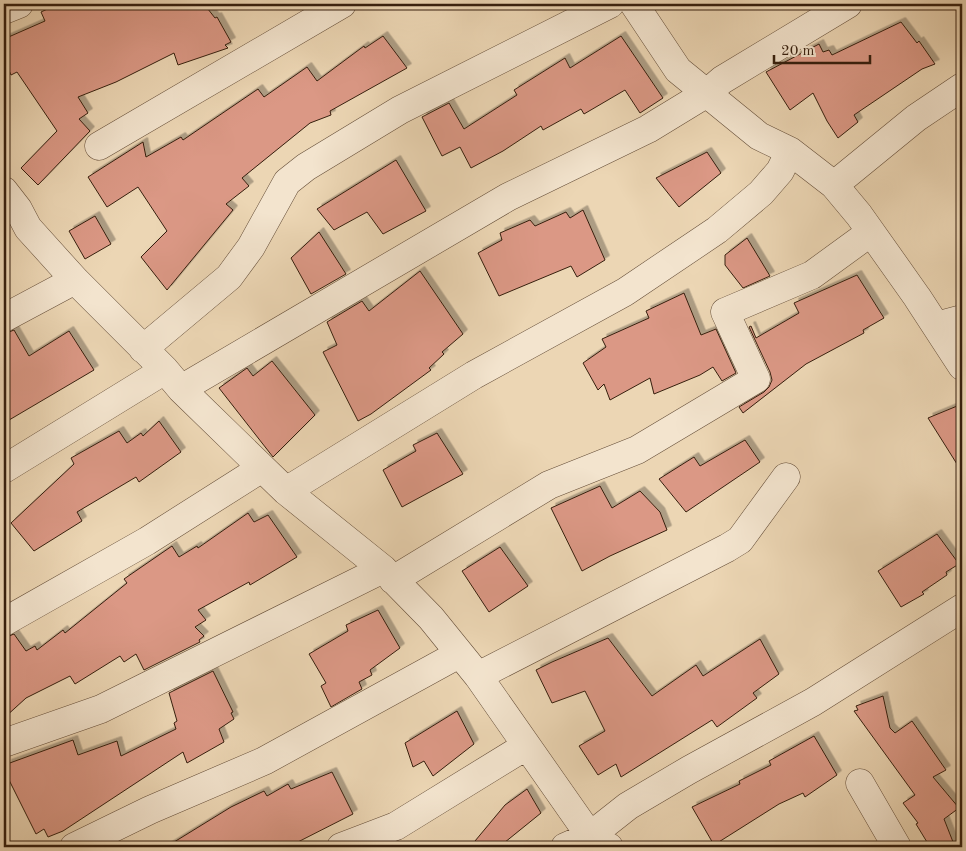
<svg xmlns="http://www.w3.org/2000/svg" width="966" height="851" viewBox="0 0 966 851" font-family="'Old Standard TT',serif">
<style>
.building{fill:#db9885;stroke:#361f0e;filter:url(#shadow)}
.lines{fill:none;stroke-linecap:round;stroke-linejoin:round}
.minor-casing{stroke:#644d38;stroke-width:29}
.minor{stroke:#f3e4ce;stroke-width:28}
</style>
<defs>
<filter id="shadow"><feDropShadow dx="4.5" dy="-4.5" stdDeviation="0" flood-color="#0004"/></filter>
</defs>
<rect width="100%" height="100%" fill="#ecd6b4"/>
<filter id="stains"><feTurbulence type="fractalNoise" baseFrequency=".004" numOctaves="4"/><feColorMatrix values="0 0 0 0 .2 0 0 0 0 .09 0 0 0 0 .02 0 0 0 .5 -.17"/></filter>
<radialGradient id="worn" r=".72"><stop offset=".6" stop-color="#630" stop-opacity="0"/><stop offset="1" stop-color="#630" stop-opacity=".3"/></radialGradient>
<path class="building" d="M58,4h146l11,14 2,-1 14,25 -6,3 3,3 -50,17 -4,-12 -58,29 -38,15 10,16 -9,6 11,12 -52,54 -17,-17 36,-37 -40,-59 -6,3 -7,-16v-20l41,-18 -4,-9z
M901,22l16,21 2,-2 16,23 -13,5 -68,46 4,7 -20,16 -11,-17 -14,-28 -23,17 -24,-38 53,-28 4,8 6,-2 3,5z
M383,36l24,32 -77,43 1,4 -21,8 -68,55 7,8 -23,18 7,6 -66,80 -26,-33 26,-26 -29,-44 -31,20 -19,-30 55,-35 3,15 35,-20 2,3 75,-51 6,8 43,-30 10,14 47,-35 1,2z
M621,36l42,62 -23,15 -15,-23 -41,24 -3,-5 -38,21 -2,-4 -38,25 -32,17 -11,-21 -18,9 -20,-39 27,-14 15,26 53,-34 -3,-5 51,-32 5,10z
M707,152l14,21 -42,34 -23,-29z
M396,160l30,51 -43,23 -16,-22 -33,18 -17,-21z
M583,210l22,50 -28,17 -6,-11 -72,30 -21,-43 24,-13 -2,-7 30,-13 5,6 31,-14 4,6z
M95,216l16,28 -26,15 -16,-28z
M319,232l27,42 -35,20 -20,-36z
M747,238l23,38 -27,12 -18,-23v-10z
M420,271l43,63 -21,18 2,2 -15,14 2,2 -60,44 -13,7 -35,-69 14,-7 -10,-23 35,-21 7,10z
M857,275l27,43 -21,12 1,3 -58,31 -63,49 -4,-6 25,-15 5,-5 3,-7 -2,-8 -21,-45 2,-1 5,12 43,-25 -5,-10z
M684,293l17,42 15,-6 20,44 -14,8 -9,-14 -13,8 -46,19 -4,-16 -40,22 -6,-16 -6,6 -15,-27 23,-16 -4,-8 47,-21 -3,-7z
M14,330l15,26 40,-25 25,39 -90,53v-89z
M272,361l43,54 -42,42 -54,-69 28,-20 6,8z
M962,404v68l-34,-54z
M159,421l22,31 -42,30 -3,-5 -59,35 5,9 -48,30 -23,-28 63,-59 -3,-6 48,-27 8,12 14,-10 2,3z
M437,433l26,41 -61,33 -19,-37 33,-19 -3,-6z
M745,440l15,22 -74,50 -27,-33 35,-22 6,9z
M600,486l12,22 28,-17 20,21 7,18 -57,26 -28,15 -31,-63z
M248,513l6,9 14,-7 29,42 -47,28 -1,-3 -51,28 8,10 -11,7 9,9 -5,4 1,2 -56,28 -8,-16 -12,8 -4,-6 -45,28 -5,-8 -44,22 -22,20v-80l10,-4 12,17 9,-5 2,4 26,-20 2,3 62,-50 -3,-4 48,-33 7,11 18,-11 1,2z
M937,534l22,30 -13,8 1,3 -25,17 2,2 -23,13 -23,-36z
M500,547l28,39 -39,26 -27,-41z
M378,610l22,38 -30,22 2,5 -13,7 3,7 -31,18 -10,-21 5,-3 -17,-29 39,-23 -2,-6z
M608,638l44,58 44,-31 7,11 57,-37 19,35 -26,19 4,5 -40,29 -5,-7 -91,57 -5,-13 -18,11 -19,-29 26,-15 -20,-40 -33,12 -16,-33 16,-8z
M213,671l20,41 -2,1 3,6 -15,10 5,13 -37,21 -4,-11 -120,79 -15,6 -4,-8 -8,5 -29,-58v-12l66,-24 5,15 39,-14 4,15 55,-27 -2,-6 3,-2 -8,-28z
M883,696l7,32 5,5 17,-12 34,49 -13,7 26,31 -15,11 11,28h-25l-14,-23 2,-1 -15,-20 12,-8 -61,-84 4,-1 -2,-4z
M457,711l17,33 -41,32 -9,-15 -11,6 -8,-24z
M814,736l23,39 -32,22 -2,-4 -24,11 -65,41 -22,-38 48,-23 -1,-3 32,-16 -2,-4z
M332,772l21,42 -65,33h-122l65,-40 33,-16 3,5 21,-12 3,5z
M527,789l14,24 -42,34h-29l35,-42z"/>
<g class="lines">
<defs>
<path id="minor" d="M634,4l44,66 81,66 31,15 44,34 25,30 58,82 45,69
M4,10l15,-6
M99,146l243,-142
M834,185l82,-67 46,-31
M4,191l14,18 10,19 47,52 90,90 16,19 105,102 97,78 48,49 47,58 112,160 19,11
M4,318l71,-38
M936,326l26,-7
M143,349l86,-72 22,-30 36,-65 19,-15 94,-57 210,-106
M181,389l327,-192 140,-68 59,-36 15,-13 126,-76
M4,469l161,-99
M286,491l188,-116 151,-83 92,-62 44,-37 19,-22 10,-20
M393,580l156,-95 88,-35 119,-71 -31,-67 87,-37 59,-43
M4,622l143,-81 115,-73
M478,676l249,-128 13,-8 46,-63
M4,743l97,-34 282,-140
M860,783l37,64
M74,847l76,-37 114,-49 195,-107
M341,847l55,-21 130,-80
M565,847l25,-11 38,-30 61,-36 124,-68 149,-94"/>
</defs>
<use href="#minor" class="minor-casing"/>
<use href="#minor" class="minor"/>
</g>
<rect width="966" height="851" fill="none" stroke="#ecd6b4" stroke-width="20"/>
<rect x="5" y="5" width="956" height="841" fill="none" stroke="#361f0e" stroke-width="2.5"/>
<rect x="10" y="10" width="946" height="831" fill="none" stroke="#361f0e"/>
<path d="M774 55v8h96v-8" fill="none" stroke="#361f0e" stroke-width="2.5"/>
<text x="781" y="55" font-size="15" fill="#361f0e" stroke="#f3e4ce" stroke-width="4" paint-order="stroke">20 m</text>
<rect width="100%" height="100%" filter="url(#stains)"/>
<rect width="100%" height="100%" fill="url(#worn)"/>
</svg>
